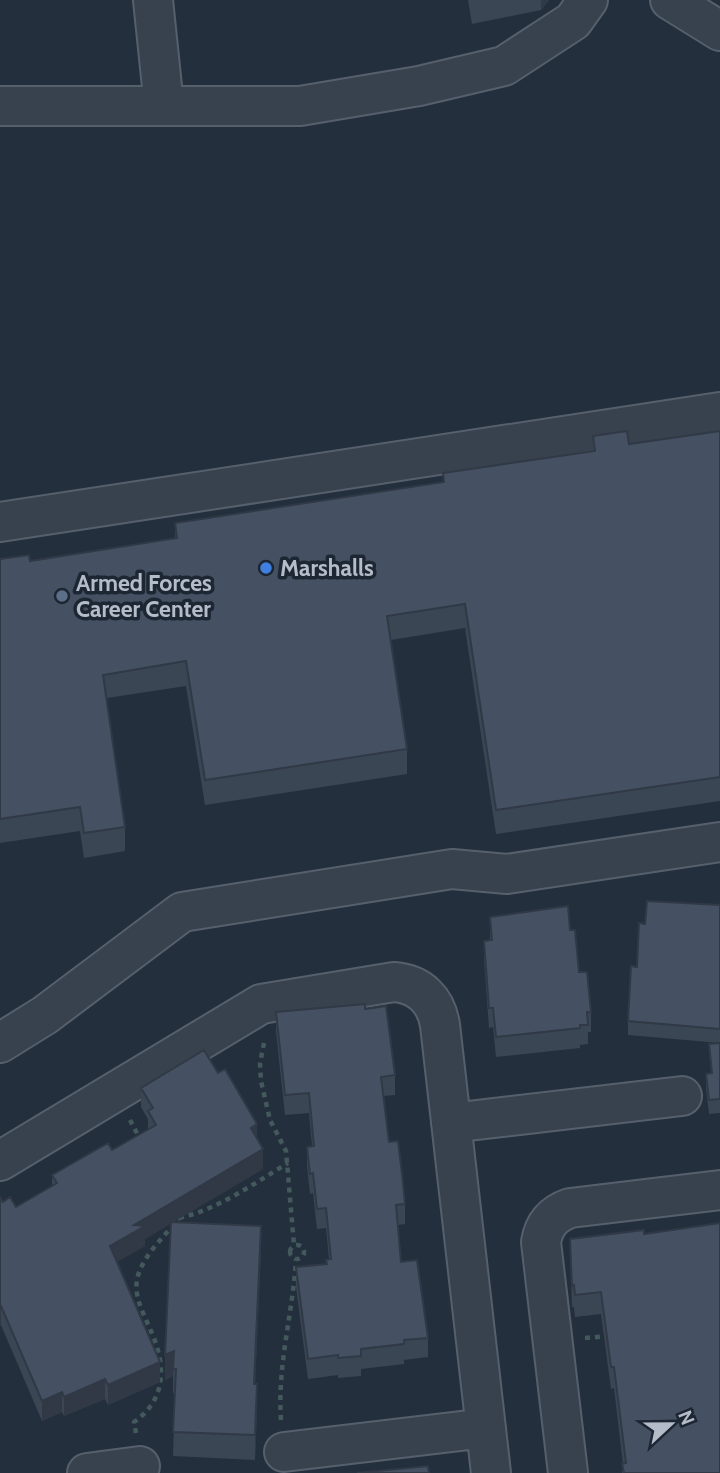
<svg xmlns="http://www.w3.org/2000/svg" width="720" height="1473" viewBox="0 0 720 1473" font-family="Cabin,sans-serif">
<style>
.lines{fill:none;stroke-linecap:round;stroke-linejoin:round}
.minor-casing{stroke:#565f6c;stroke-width:42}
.path{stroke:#44595c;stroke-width:4.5;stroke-dasharray:5 5;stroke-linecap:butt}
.minor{stroke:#38414e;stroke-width:38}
.wall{fill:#3b4654}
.shaded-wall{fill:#303945}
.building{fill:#455162;stroke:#303945;stroke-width:2}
.shop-dot{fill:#3f7fe0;stroke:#1d2633;stroke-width:2.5}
.service-dot{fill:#5c6f8a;stroke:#1d2633;stroke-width:2.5}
.labels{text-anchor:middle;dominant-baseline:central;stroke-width:7;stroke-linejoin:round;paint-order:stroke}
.poi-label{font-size:23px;font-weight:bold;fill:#b4bcc9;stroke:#1d2633;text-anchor:start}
</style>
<rect width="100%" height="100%" fill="#242f3e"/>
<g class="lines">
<defs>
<path id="minor" d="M153,0l11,106
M670,0l50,31
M0,106h300l119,-20 85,-20 69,-45 15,-21
M0,522l720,-110
M0,1043l45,-28 137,-103 270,-43 55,5 213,-32
M451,1123l231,-27
M0,1161l261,-157 133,-22c26,2 42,18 46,43l51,448
M284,1452l202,-24
M87,1473l53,-7
M568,1473l-27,-231c3,-18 12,-28 29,-34l150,-18"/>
</defs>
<use href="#minor" class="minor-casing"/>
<path class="path" d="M264,1043l-4,20 1,18 9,39 16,31 8,94
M130,1120l9,17 -1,4
M179,1218c40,-9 74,-34 109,-55
M290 1252a7 7 0 1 1 14 0a7 7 0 1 1-14 0Z
M585,1338l23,-2
M281,1420c-4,-55 12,-107 15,-161
M136,1433l-2,-11c33,-23 32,-57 17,-91 -7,-17 -17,-33 -14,-51 4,-23 28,-44 42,-62l-1,-2"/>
<use href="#minor" class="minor"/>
</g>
<path class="wall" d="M468,0h81l-8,10 -69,14z
M720,431v370l-224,33 -31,-206 -74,12 16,109v25l-202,31 -19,-119 -79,12 18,129v24l-41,7 -4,-27 -80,12v-284l30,2 145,-22v-16l268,-41v-9l150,-22v-15l36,8z
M720,905v138l-92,-8v-14l17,-97z
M490,917l89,55 12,40v20h-3v12l-8,1v3l-84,9 -3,-30 -4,1 -5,-68v-19l6,-1z
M365,1009l30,66v20l-11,1 5,46 16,62v20l-7,1 3,37 27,76v19l-24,3v4l-43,5v7l-23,2v-3l-30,4 -12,-92v-20l30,-3 3,-5 -3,-31 -9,1 -4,-36 -3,1 -3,-28v-19l5,-1 -3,-33 -24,2 -9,-83v-20z
M720,1043v70l-11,1 -3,-26v-14l5,-1 -2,-29z
M141,1088l116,52 6,29 -90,53 88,29 -6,133 2,25 -2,51 -82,-4 2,-63h-2v-17l-8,4 6,-157 -26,16v7l-29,16 44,120 -52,23 -3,-6 -41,17 -2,-4 -20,9 -41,-96 -1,1v-129l3,5 13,5 36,-21v-11l60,-25 36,-21v-10l-7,-12z
M644,1234l76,239h-98v-9h1l-9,-76 -3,1 -10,-75 -26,3 -1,-10h-2l-2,-68z"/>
<path class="shaded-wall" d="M541,0h8l-8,10z
M257,1124v20l-6,-16z
M263,1149v20l-118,70v7l-35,20v-20l24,-21z
M261,1226v25l-7,157v-24z
M0,1306h1v19l-1,1z
M174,1351l-1,25 -8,4v-25z
M160,1362v20l-52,23v-20z
M105,1379v20l-41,17v-19z
M257,1384v25l-2,51v-25z
M62,1392v20l-20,9v-20z"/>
<path class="building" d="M627,431l2,13 91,-13v346l-224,33 -31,-206 -78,12 20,133 -202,31 -19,-119 -83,14 22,152 -41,6 -4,-26 -80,12v-260l29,-4 1,6 147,-23 -2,-15 269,-41 -1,-9 152,-22 -2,-15z
M647,901l73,4v124l-92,-8 3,-55 6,1 2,-44 6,1z
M568,906l2,24h5l4,42h8l4,40h-4l1,13h-8v3l-84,9 -3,-29h-4l-5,-67 8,-1 -2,-23z
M365,1004v5l21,-3 9,69 -14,2 8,65 9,-1 5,42 2,21 -9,1 5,57 16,-2 11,78 -24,2v4l-43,5v7l-23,2v-3l-30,4 -12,-92 31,-3 -1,-4 5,-1 -5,-51 -9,1 -4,-36 -3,1 -3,-27 7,-1 -5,-53 -24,2 -9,-83z
M720,1043v56l-11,1 -3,-26 6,-1 -3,-29z
M204,1050l14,23 7,-4 32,55 -6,4 12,21 -129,76 11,1 -35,20 50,116 -52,23 -3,-6 -41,18 -2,-5 -20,9 -41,-95h-1v-109l3,5 7,-5 6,10 41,-24 -5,-8 56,-32 4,7 44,-25 -8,-14 5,-3 -12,-20z
M171,1222l90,4 -7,158h3l-2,51 -82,-3 3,-63h-3l1,-18 -9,4z
M720,1223v250h-96l-2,-9 4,-1 -12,-96h-3l-10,-75 -26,3 -1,-10 -2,1 -2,-47 74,-9v4z
M428,1466l1,7h-72z"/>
<circle class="shop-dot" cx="266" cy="568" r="7"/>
<circle class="service-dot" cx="62" cy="596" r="7"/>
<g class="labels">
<g class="poi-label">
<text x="280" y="568">Marshalls</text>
<text x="76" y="583">Armed Forces<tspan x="76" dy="26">Career Center</tspan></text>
</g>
</g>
<g transform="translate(671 1424) rotate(68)" stroke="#1d2633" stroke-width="5" paint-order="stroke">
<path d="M0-5L12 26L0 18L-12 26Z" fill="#b4bcc9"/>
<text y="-10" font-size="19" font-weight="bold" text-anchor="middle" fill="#b4bcc9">N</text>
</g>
</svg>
